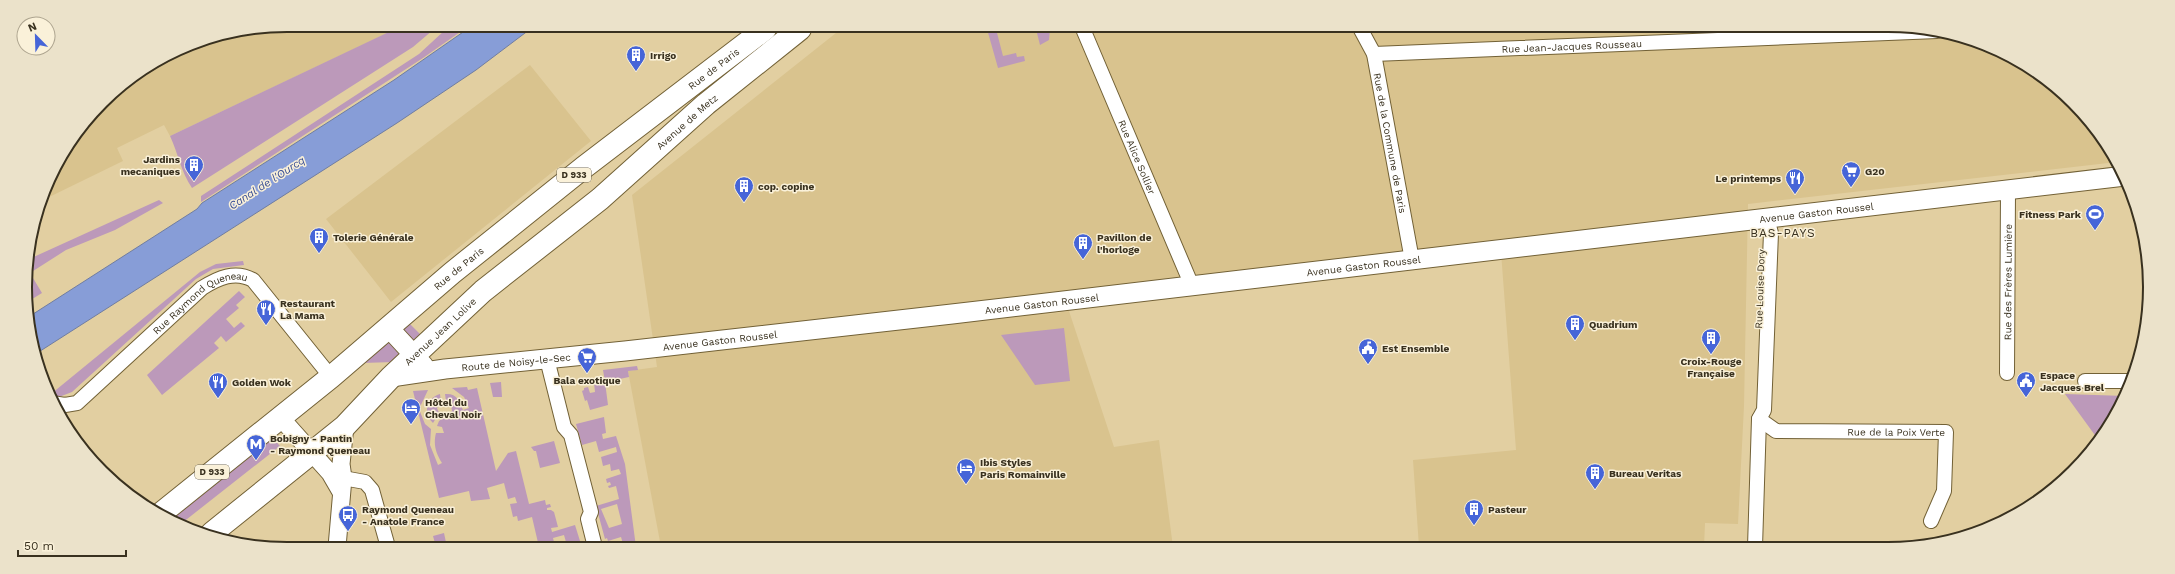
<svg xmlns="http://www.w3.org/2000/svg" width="2175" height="574" viewBox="0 0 2175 574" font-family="'Work Sans',sans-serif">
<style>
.built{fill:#d9c38e}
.green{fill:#bc99ba;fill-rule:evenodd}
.water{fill:#879dd7;stroke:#707da0}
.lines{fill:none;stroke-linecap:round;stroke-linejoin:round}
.minor-casing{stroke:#726136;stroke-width:16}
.tertiary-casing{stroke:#726136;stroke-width:19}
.secondary-casing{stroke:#726136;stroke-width:21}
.primary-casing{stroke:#726136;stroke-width:24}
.minor{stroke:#fff;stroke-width:14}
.tertiary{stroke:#fff;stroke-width:17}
.secondary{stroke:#fff;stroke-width:19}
.primary{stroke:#fff;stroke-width:22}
.labels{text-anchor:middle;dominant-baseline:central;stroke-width:3;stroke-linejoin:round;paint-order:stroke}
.shield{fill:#faf1d9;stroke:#736b57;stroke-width:1}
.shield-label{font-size:9px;font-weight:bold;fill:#39311f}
.street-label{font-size:10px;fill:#39311f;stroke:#faf1d9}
.poi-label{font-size:10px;font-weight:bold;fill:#39311f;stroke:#faf1d9;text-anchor:start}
.water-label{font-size:11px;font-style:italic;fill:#384d94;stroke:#faf1d9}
.quarter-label{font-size:12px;letter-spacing:1px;fill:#39311f;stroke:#faf1d9}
.rim{fill:none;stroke:#39311f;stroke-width:2}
</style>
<rect width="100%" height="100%" fill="#e2cfa1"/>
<path class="built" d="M1922,27l50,12 47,21 42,30 35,38 21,34 -369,42 -4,202 -6,118 -33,-1 -1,24h-285l-6,-87 103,-10 -16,-211 -471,78 40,-6 45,136 45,-7 14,107h-512l-33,-176 29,-4 -25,-172 209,-166z
M236,30h158l-224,106 -6,-11 -47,23 6,13 -82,40 11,-30 62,-81 73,-45z
M530,65l61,76 -200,161 -65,-83z"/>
<path class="green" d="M987,29h9l7,27 13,-3 1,4 7,-1 1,5 -27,7z
M1036,29h14l-1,11 -9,5z
M393,30h40l-20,17 -221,141c-11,-16 -14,-35 -22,-52z
M445,30h18l-40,28 -222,144v-6l218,-142z
M159,200l4,3 -48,27 -49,20 -36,23 12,20 -13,8 -3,-31 1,-10z
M243,261l1,4 -31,4 -17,10 -124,113 -13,5 -8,-3 149,-122 16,-8z
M239,291l6,6 -9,8 3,3 -13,11 8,9 7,-6 4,4 -19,16 -5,-6 -7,7 5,5 -57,47 -15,-20z
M408,322l15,15 -29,25 -32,1z
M1064,328l6,53 -35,4 -34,-50z
M637,366l1,4 -10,1 1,6 -24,5 3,23 -18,5 -3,-10 -2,1 -3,-10 2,-1v-2l4,-1 2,6 5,-1 -1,-9 11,-1 -2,-12z
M501,382l1,15h-9l-3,-14z
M467,387l1,3 9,-2 19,83 12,-18 8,-2 13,53 16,-4 1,5 4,-1 1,3 -4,1v2h4l3,2 4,15 -7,1 1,4 23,-7 5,16 -8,2 -1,-2 -5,1 -2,-7 -11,3 1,4 -4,1 1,4h-12l-7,-30 -14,4 -1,-5 -4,1 -3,-13 7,-1 -2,-6 -7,2 -4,-16 -17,5 3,11 -19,2 -2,-10 -30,7 -26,-107 15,-1 -9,19 6,15 6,5 -1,16 8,20 4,-2c-6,-10 -9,-18 -6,-30h8l-2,-6 -5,-1 2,-5 13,-10 -1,-6 -5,-4 -1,-7c12,-1 14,7 18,16l6,-2 -5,-11 -12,-9z
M440,394l1,9 -4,5 2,5 -6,10c-11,-10 -6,-25 7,-29z
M2065,394l60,2 -2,7 -26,35z
M604,417l2,16 -4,1 1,5 13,-3 9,28 11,83h-12l-3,-10 -13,4 -1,-3 -2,1 -9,-33 23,-7 -3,-13 -7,2 -1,-2 3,-1 -1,-3 -3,1 -1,-4 15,-5 -2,-5 -8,2 -1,-7 -7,2 -2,-9 16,-5 -1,-5 -17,5 -3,-11 -14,4 -6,-21zM617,504l5,20 -13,4 -8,-19z
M271,436l9,10 -98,77 -12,-4z
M554,441l6,22 -20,5 -4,-17h-2l-3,-4z
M444,533l3,14h-11l-3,-11z"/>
<path class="water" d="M466,30h63l-53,40 -79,53 -363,232 -4,-39 167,-107 5,-6 192,-123z"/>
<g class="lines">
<defs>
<g id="minor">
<path id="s1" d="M1360,28l14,26 38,206"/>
<path id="s2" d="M1083,29l109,257"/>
<path id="s3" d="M1374,54l563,-23"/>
<path d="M547,359l17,68 7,8 20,77 -3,7 7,28"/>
<path id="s4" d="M2007,373l1,-182"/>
<path d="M2085,381h44"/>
<path id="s5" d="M52,403l13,2 12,-2 125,-115c16,-10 33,-18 51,-8l78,97"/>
<path id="s6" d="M1759,419l17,12 170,1 -2,59 -13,30"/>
<path d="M343,478l22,4 7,8 16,57"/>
<path d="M1755,547l4,-128 5,-9 7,-177 -4,-15"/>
</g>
<path id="tertiary" d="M280,417l50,56 11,19
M337,547l6,-69 -2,-14 4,-38"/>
<g id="secondary">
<path d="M388,327l36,39"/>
<path id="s7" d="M391,377l54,-8 180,-18 327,-37 1173,-138"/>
</g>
<g id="primary">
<path id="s8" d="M159,515l172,-138 121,-104 131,-105 182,-139"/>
<path id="s9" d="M212,533l133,-107 46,-49 92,-86 117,-92 106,-95 94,-75"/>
</g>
</defs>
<use href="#minor" class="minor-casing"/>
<use href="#tertiary" class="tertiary-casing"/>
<use href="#secondary" class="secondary-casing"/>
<use href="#primary" class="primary-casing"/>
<use href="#minor" class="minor"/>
<use href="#tertiary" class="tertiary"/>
<use href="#secondary" class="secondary"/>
<use href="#primary" class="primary"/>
</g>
<defs>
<symbol id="building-pin" viewBox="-11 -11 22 30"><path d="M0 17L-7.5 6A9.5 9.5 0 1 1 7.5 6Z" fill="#4665d8" stroke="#faf1d9"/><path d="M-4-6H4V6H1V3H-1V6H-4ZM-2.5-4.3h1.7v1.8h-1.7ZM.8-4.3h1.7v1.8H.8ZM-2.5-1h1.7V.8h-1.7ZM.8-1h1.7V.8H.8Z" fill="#fff"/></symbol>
<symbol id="supermarket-pin" viewBox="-11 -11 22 30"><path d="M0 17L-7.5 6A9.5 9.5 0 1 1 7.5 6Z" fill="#4665d8" stroke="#faf1d9"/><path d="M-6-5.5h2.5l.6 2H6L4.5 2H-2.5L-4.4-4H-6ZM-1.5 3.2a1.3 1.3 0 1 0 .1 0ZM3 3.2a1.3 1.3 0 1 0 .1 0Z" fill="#fff"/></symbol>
<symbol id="restaurant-pin" viewBox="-11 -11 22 30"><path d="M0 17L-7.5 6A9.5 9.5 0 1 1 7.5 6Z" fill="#4665d8" stroke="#faf1d9"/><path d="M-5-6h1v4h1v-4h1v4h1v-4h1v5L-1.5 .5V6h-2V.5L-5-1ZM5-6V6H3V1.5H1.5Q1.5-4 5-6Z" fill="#fff"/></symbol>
<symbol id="stadium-pin" viewBox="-11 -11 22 30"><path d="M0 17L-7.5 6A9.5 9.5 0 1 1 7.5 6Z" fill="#4665d8" stroke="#faf1d9"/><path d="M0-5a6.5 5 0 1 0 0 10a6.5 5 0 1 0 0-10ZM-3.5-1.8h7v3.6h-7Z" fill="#fff"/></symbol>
<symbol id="civic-pin" viewBox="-11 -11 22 30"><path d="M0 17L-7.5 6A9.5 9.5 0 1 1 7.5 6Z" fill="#4665d8" stroke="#faf1d9"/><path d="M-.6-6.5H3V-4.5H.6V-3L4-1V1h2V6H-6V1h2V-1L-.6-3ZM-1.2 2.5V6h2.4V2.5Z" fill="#fff"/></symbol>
<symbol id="hotel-pin" viewBox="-11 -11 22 30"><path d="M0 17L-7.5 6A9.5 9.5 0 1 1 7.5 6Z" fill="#4665d8" stroke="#faf1d9"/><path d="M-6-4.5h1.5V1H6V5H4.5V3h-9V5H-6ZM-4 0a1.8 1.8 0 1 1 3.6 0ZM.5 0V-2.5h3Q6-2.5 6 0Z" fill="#fff"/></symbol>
<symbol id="metro-pin" viewBox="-11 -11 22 30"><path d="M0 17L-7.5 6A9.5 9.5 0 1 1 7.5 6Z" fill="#4665d8" stroke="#faf1d9"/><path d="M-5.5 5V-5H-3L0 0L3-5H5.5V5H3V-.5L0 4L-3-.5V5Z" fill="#fff"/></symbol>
<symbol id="bus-pin" viewBox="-11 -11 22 30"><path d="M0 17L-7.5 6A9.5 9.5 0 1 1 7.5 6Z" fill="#4665d8" stroke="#faf1d9"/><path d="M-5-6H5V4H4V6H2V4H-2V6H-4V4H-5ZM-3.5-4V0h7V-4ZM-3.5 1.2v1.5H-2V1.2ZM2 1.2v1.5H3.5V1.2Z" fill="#fff"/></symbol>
</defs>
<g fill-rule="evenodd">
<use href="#building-pin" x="625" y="44" width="22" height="30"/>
<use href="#building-pin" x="183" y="154" width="22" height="30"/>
<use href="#supermarket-pin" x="1840" y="160" width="22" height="30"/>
<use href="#restaurant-pin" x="1784" y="167" width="22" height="30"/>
<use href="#building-pin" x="733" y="175" width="22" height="30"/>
<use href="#stadium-pin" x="2084" y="203" width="22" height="30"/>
<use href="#building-pin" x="308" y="226" width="22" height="30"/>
<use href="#building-pin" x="1072" y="232" width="22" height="30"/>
<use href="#restaurant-pin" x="255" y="298" width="22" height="30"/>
<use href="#building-pin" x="1564" y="313" width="22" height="30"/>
<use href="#building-pin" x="1700" y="327" width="22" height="30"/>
<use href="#civic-pin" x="1357" y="337" width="22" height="30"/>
<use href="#supermarket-pin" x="576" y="346" width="22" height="30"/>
<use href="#civic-pin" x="2015" y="370" width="22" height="30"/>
<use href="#restaurant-pin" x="207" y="371" width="22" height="30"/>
<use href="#hotel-pin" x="400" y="397" width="22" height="30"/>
<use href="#metro-pin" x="245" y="433" width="22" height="30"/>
<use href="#hotel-pin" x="955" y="457" width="22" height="30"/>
<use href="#building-pin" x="1584" y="462" width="22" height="30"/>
<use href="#building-pin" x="1463" y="498" width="22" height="30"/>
<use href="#bus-pin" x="337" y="504" width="22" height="30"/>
</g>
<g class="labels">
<g class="shield">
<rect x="557" y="168" width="34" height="14" rx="3"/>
<rect x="195" y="465" width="34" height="14" rx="3"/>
</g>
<g class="shield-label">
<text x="574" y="175">D 933</text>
<text x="212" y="472">D 933</text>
</g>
<g class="street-label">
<text stroke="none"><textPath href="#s3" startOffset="198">Rue Jean-Jacques Rousseau</textPath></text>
<text stroke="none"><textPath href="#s8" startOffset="712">Rue de Paris</textPath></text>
<text stroke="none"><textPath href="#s9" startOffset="629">Avenue de Metz</textPath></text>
<text stroke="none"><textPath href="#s1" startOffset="120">Rue de la Commune de Paris</textPath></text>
<text stroke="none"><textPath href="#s2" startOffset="139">Rue Alice Sollier</textPath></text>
<text stroke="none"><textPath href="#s7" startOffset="1435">Avenue Gaston Roussel</textPath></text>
<text stroke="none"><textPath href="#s7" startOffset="979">Avenue Gaston Roussel</textPath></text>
<text stroke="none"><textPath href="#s8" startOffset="388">Rue de Paris</textPath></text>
<text stroke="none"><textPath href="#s4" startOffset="91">Rue des Frères Lumière</textPath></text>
<text transform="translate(1760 289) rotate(-88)">Rue Louise Dory</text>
<text stroke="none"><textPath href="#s7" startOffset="655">Avenue Gaston Roussel</textPath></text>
<text stroke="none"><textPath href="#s5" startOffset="187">Rue Raymond Queneau</textPath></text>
<text stroke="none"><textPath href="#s9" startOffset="305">Avenue Jean Lolive</textPath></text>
<text stroke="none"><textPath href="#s7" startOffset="331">Avenue Gaston Roussel</textPath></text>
<text stroke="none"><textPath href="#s7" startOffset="126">Route de Noisy-le-Sec</textPath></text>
<text stroke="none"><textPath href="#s6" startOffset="141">Rue de la Poix Verte</textPath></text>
</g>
<g class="poi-label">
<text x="650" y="55">Irrigo</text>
<text x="180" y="159" text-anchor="end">Jardins<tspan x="180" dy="12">mecaniques</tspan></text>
<text x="1865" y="171">G20</text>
<text x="1781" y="178" text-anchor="end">Le printemps</text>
<text x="758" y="186">cop. copine</text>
<text x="2081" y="214" text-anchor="end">Fitness Park</text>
<text x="333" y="237">Tolerie Générale</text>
<text x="1097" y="237">Pavillon de<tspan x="1097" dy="12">l'horloge</tspan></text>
<text x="280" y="303">Restaurant<tspan x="280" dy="12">La Mama</tspan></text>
<text x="1589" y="324">Quadrium</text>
<text x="1382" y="348">Est Ensemble</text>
<text x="1711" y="361" text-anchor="middle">Croix-Rouge<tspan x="1711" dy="12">Française</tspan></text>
<text x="2040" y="375">Espace<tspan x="2040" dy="12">Jacques Brel</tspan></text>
<text x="587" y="380" text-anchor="middle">Bala exotique</text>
<text x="232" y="382">Golden Wok</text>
<text x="425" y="402">Hôtel du<tspan x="425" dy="12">Cheval Noir</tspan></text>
<text x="270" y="438">Bobigny - Pantin<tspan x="270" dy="12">- Raymond Queneau</tspan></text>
<text x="980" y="462">Ibis Styles<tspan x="980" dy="12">Paris Romainville</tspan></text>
<text x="1609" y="473">Bureau Veritas</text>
<text x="362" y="509">Raymond Queneau<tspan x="362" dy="12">- Anatole France</tspan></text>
<text x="1488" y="509">Pasteur</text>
</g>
<g class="water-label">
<text transform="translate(267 183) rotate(-33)">Canal de l'Ourcq</text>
</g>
<g class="quarter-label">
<text x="1783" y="233">BAS-PAYS</text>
</g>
</g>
<path d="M0 0H2175V574H0ZM287 32H1888A255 255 0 0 1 2143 287V287A255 255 0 0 1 1888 542H287A255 255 0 0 1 32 287V287A255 255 0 0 1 287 32Z" fill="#ebe2ca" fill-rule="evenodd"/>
<path class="rim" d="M287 32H1888A255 255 0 0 1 2143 287V287A255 255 0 0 1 1888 542H287A255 255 0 0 1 32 287V287A255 255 0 0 1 287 32Z"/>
<g transform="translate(36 36) rotate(337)"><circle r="19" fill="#faf1d9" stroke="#ada48f"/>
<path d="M0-3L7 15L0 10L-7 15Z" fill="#4665d8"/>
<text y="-6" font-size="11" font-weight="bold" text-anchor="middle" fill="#39311f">N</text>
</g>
<path d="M18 550v6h108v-6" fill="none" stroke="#39311f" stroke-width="2"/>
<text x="24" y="550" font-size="12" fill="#39311f" stroke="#faf1d9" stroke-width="3" paint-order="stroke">50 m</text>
</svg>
